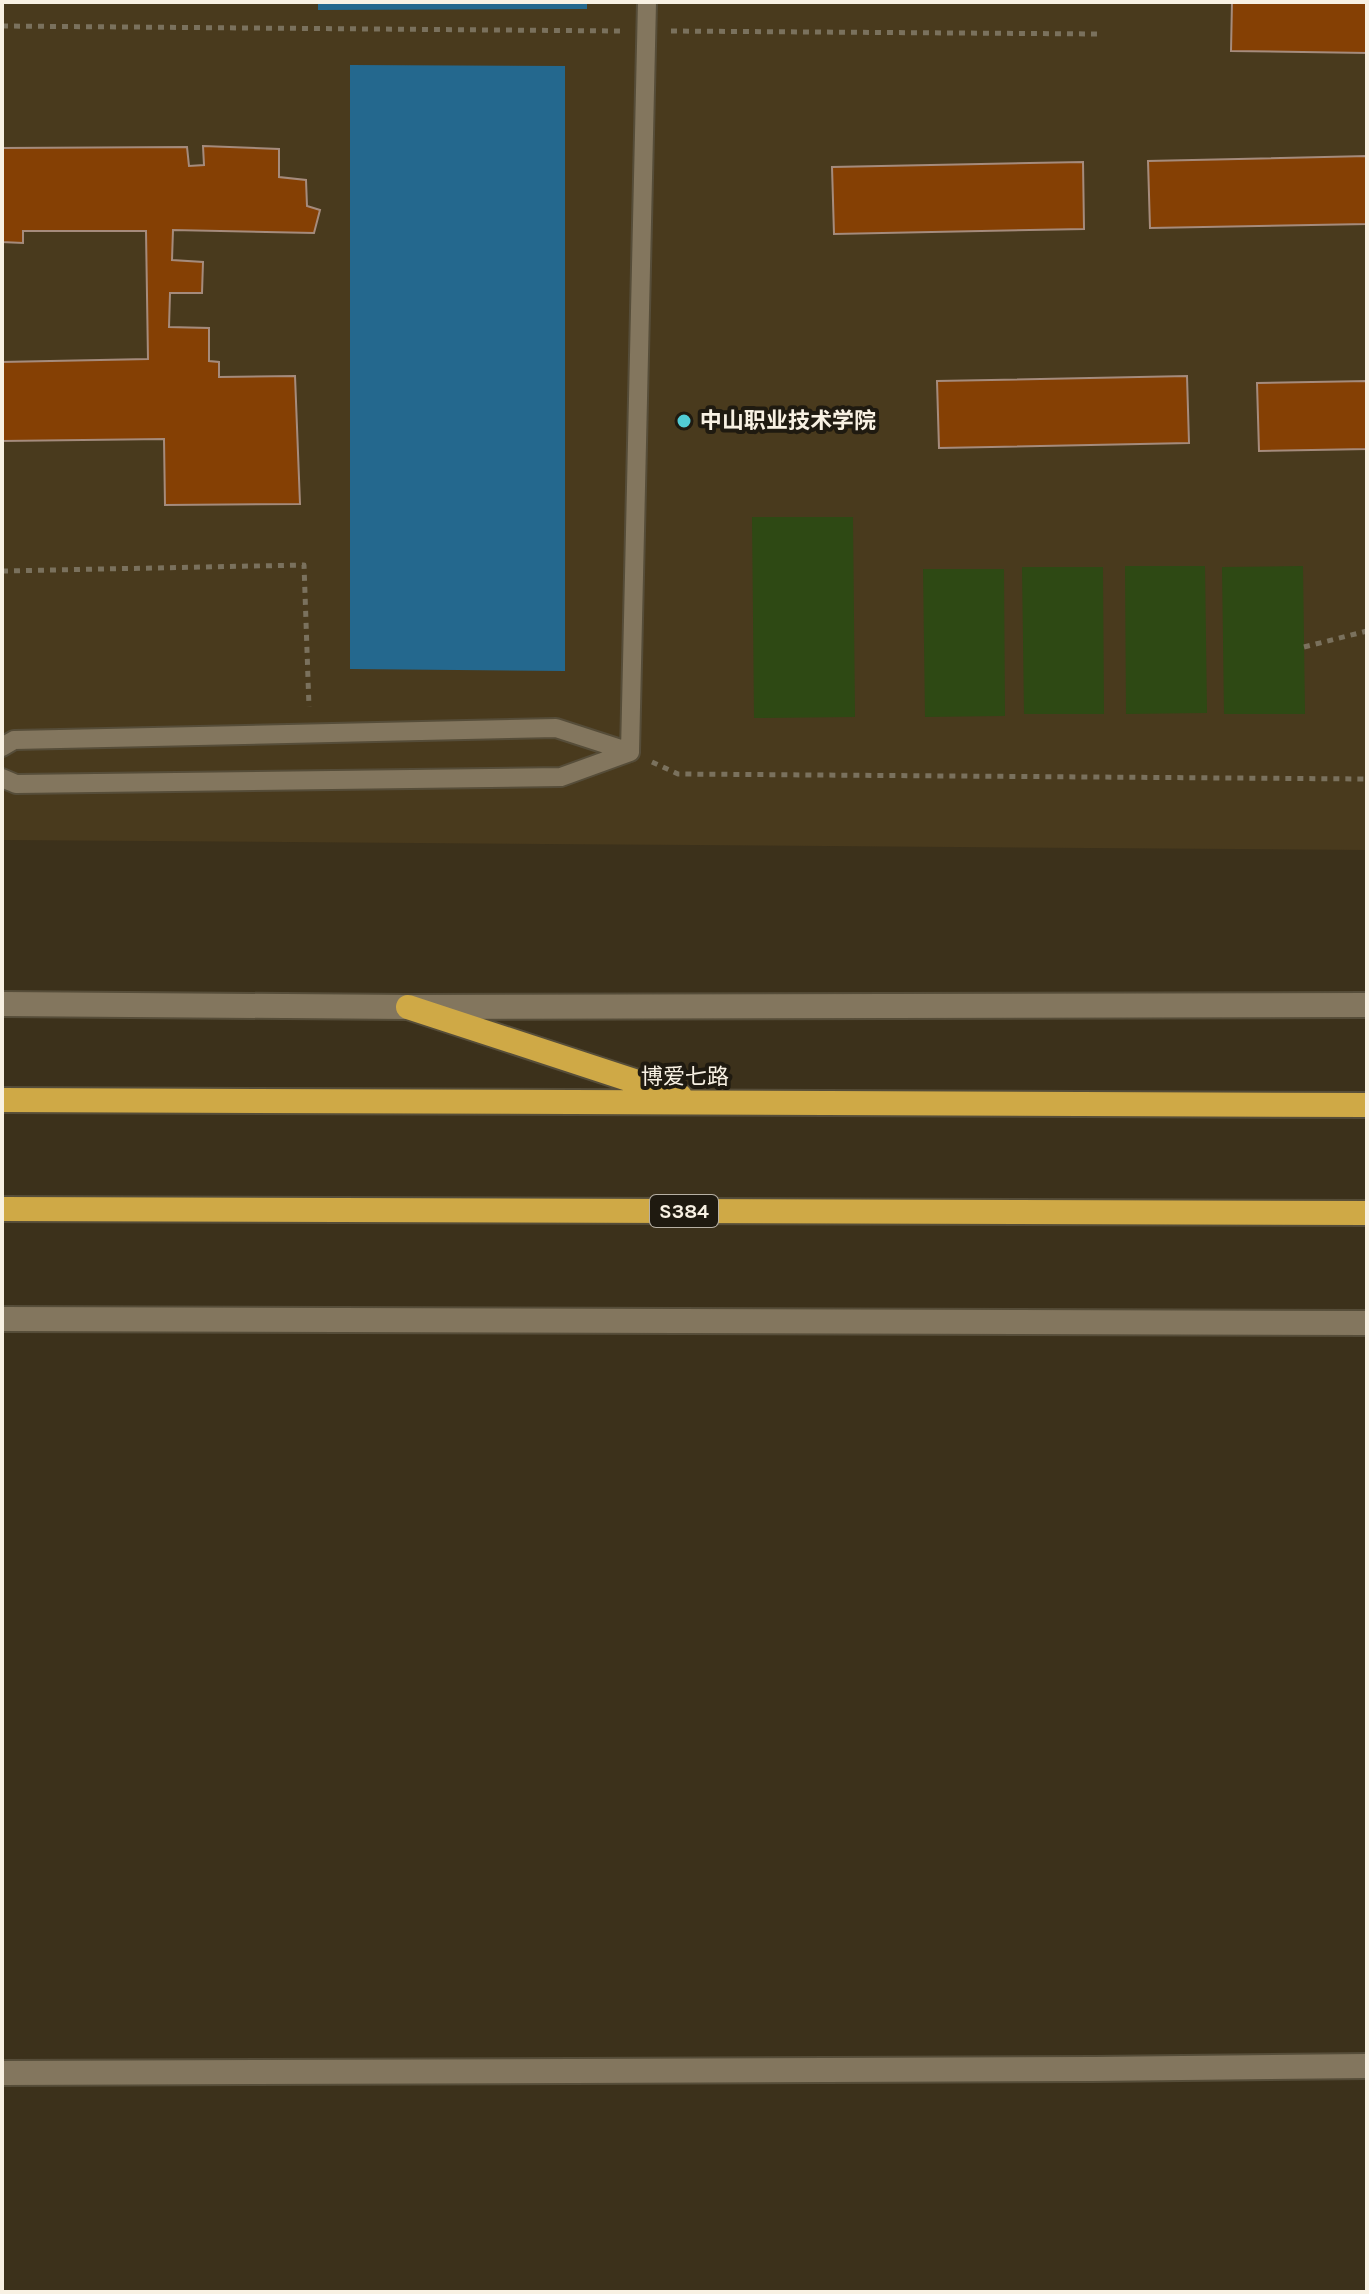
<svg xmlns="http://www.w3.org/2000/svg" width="1369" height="2294" viewBox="0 0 1369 2294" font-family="Karla,'Noto Sans SC',sans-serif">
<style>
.built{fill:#493a1d}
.green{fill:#2e4914}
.water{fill:#24688e}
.building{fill:#854004;stroke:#a58b7c;stroke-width:2}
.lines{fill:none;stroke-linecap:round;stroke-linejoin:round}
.lane-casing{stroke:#564d39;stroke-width:22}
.street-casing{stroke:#564d39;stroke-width:28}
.secondary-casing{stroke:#564d39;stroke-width:28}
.highway-casing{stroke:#564d39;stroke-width:28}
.path{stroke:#7a715d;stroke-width:5;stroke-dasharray:6 6;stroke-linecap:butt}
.lane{stroke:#83765e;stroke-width:18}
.street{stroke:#83765e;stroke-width:24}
.secondary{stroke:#83765e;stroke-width:24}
.highway{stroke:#cfa946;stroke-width:24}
.poi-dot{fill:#51ccd5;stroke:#1f1a10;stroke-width:3}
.labels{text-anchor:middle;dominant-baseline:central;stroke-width:8;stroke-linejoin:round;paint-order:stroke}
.shield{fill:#1f1a10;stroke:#b7b0a4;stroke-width:2}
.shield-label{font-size:20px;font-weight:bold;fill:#f8f1e3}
.poi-label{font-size:22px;font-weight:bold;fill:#f8f1e3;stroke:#1f1a10;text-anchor:start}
.street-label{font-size:22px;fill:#f8f1e3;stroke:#1f1a10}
</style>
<rect width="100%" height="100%" fill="#3c311b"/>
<path class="built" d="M2,2h1365v848l-1365,-10z"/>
<path class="green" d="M752,517h101l2,200 -101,1z
M1125,566h80l2,147 -81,1z
M1303,566l2,148h-81l-2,-147z
M1022,567h81l1,147h-80z
M923,569h81l1,147 -80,1z"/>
<path class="water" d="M318,2h269v7l-269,1z
M350,65l215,1v605l-215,-2z"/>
<path class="building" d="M1232,2h135v51l-136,-2z
M203,146l76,3v28l27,3 1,26 13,4 -6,23 -141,-3 -1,30 31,2 -1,31h-32l-1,34 40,1v33l10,1v15l76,-1 5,128 -135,1 -1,-66 -162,2v-79l146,-3 -2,-128h-123v12l-21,-1v-94l185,-1 2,19 15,-1z
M1367,156v68l-217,4 -2,-67z
M1083,162l1,67 -250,5 -2,-67z
M1187,376l2,67 -250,5 -2,-67z
M1367,381v68l-108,2 -2,-68z"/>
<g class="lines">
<defs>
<path id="lane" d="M2,747l12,-7 542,-12 74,24
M630,752l17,-750
M2,778l14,6 545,-7 69,-25"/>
<path id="street" d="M2,2073l1092,-4 273,-3"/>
<path id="secondary" d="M2,1004l406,3 959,-2
M2,1319l1365,4"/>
<path id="highway" d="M408,1007l272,89
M2,1100l1365,5
M2,1209l1365,4"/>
</defs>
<use href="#lane" class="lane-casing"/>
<use href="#street" class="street-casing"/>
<use href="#secondary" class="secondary-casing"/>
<use href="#highway" class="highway-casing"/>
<path class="path" d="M2,26l619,5
M671,31l427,3
M2,571l302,-6 5,142
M1304,647l63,-16
M652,762l26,12 689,5"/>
<use href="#lane" class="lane"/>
<use href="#street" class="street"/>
<use href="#secondary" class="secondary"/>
<use href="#highway" class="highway"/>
</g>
<circle class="poi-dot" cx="684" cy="421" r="8"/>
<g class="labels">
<rect class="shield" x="650" y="1195" width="68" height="32" rx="6"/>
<g class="shield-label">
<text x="684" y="1211">S384</text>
</g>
<g class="poi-label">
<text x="700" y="421">中山职业技术学院</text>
</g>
<g class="street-label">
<text x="685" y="1077">博爱七路</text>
</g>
</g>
<rect width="1369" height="2294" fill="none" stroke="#f8f1e3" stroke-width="8"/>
</svg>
